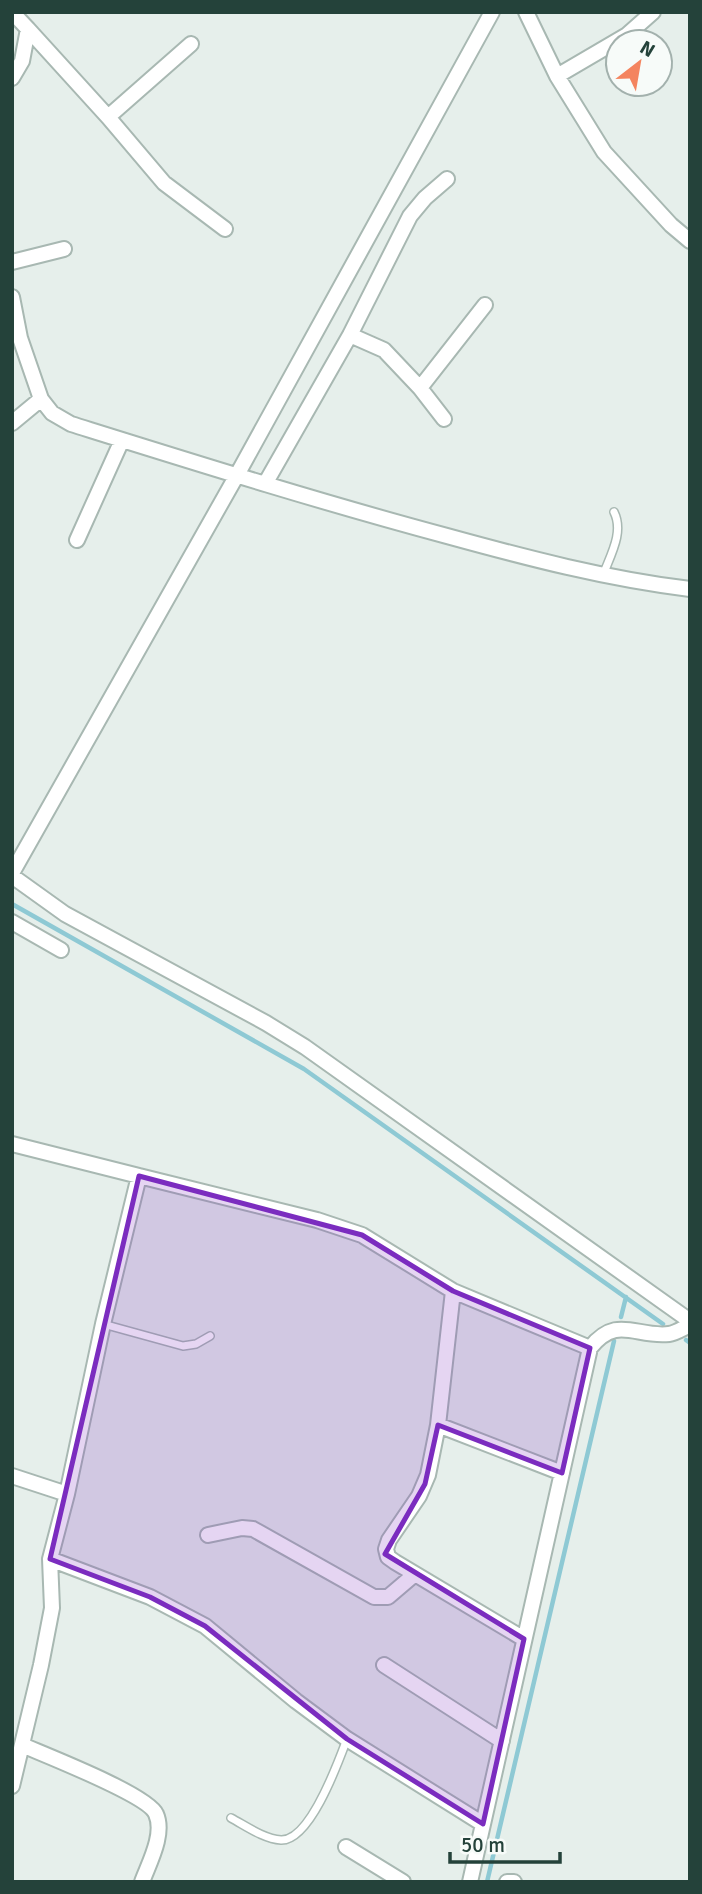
<svg xmlns="http://www.w3.org/2000/svg" width="702" height="1894" viewBox="0 0 702 1894" font-family="Signika,sans-serif">
<style>
.lines{fill:none;stroke-linecap:round;stroke-linejoin:round}
.stream{stroke:#8ec9d4;stroke-width:4.5}
.service-casing{stroke:#a8b8b2;stroke-width:10}
.minor-casing{stroke:#a8b8b2;stroke-width:18}
.service{stroke:#fff;stroke-width:7}
.minor{stroke:#fff;stroke-width:14}
.marked{fill:#7b2cbf;fill-opacity:0.2;stroke:#7b2cbf;stroke-width:5;stroke-linejoin:round}
</style>
<rect width="100%" height="100%" fill="#e6efeb"/>
<g class="lines">
<path class="stream" d="M12,904l292,165 359,255
M621,1317l5,-20
M686,1340l4,3
M487,1882l127,-541"/>
<defs>
<path id="service" d="M603,575c8,-21 21,-43 11,-63
M103,1324l80,22 13,-2 14,-8
M231,1818c15,8 33,21 50,22 29,1 57,-77 66,-101"/>
<path id="minor" d="M526,12l31,64 47,76 67,73 19,16
M28,29l80,88 56,66 61,46
M557,76l70,-41 26,-23
M12,78l10,-17 6,-32 -16,-17
M108,117l83,-73
M12,262l52,-13
M12,297l8,41 21,61 -29,24
M350,335l34,15 36,38 24,31
M420,388l65,-83
M41,399l11,14 19,11c125,39 249,78 376,112 80,22 160,43 243,53
M265,484l85,-149 60,-119 15,-18 22,-19
M77,540l45,-100
M12,873l225,-398 255,-463
M12,876l53,38 201,109 39,24 385,274
M12,922l49,28
M12,1144l127,32
M453,1291l-15,134 -10,50 -9,21 -30,44 -3,9 2,8 7,5 129,77
M438,1425l124,48
M12,1476l55,18 -17,65 2,49 -11,57 -29,121
M67,1494l36,-170 36,-148 178,44 45,15 91,56 137,57
M208,1535l34,-7 11,1 121,68h14l27,-23
M50,1559l100,38 55,29 91,75 51,38 136,85
M384,1665l118,76
M22,1745c23,10 126,50 134,69 9,20 -7,49 -14,68
M346,1847l57,35
M470,1882l120,-534c27,-34 46,-10 79,-14 7,-1 14,-6 21,-9
M507,1882h7"/>
</defs>
<use href="#service" class="service-casing"/>
<use href="#minor" class="minor-casing"/>
<use href="#service" class="service"/>
<use href="#minor" class="minor"/>
</g>
<path class="marked" d="M139,1176l223,59 91,56 137,57 -28,125 -124,-48 -13,59 -40,70 139,85 -41,185 -136,-85 -142,-113 -55,-29 -100,-38z"/>
<rect width="702" height="1894" fill="none" stroke="#24423a" stroke-width="28"/>
<g transform="translate(639 63) rotate(31)"><circle r="33" fill="#f7fbf9" stroke="#a3b1ad" stroke-width="2"/>
<path d="M0-5L12 26L0 18L-12 26Z" fill="#f4845f"/>
<text y="-10" font-size="19" font-weight="bold" text-anchor="middle" fill="#24423a">N</text>
</g>
<path d="M450 1852v10h110v-10" fill="none" stroke="#24423a" stroke-width="3.5"/>
<text x="461" y="1852" font-size="21" fill="#24423a" stroke="#f7fbf9" stroke-width="5" paint-order="stroke">50 m</text>
</svg>
